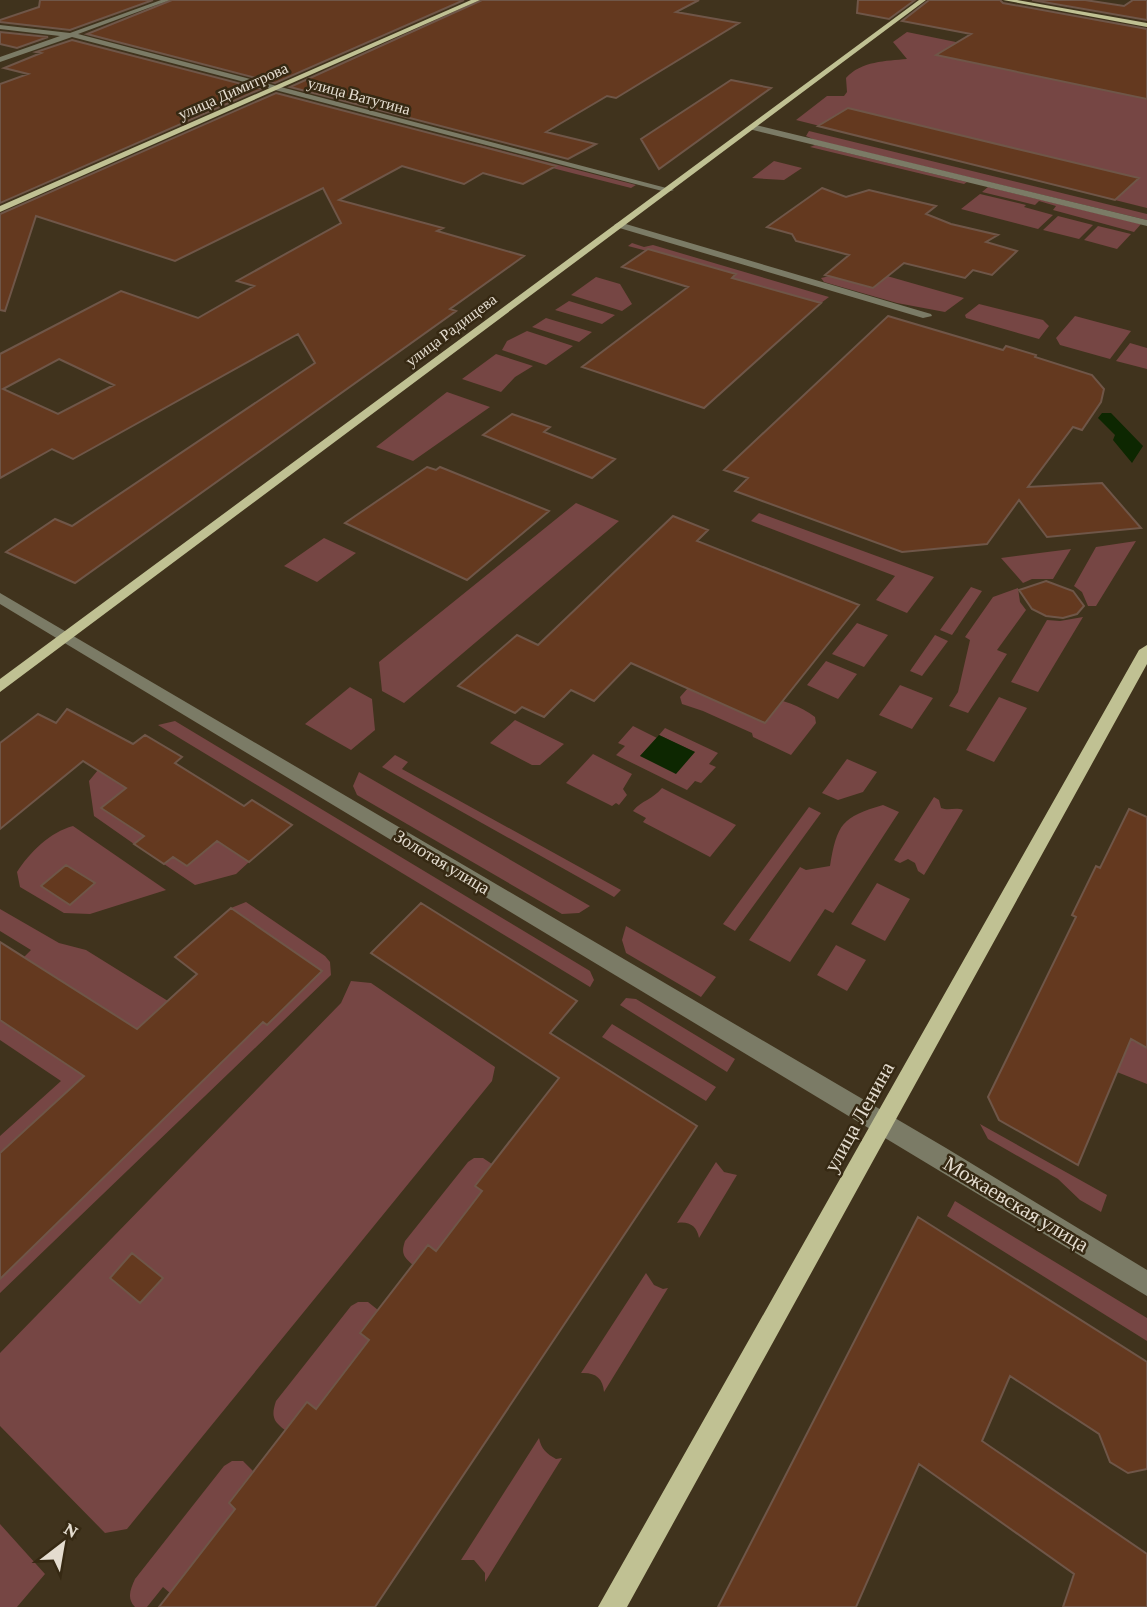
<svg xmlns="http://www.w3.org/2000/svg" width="1147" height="1607" viewBox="0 0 1147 1607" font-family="'Crimson Pro',serif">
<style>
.green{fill:#764644}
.water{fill:#0d2701}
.building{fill:#64391f;stroke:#6f5648;stroke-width:2;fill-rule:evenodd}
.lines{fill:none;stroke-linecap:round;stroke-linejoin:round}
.minor{fill:#7b7b66;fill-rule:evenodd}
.major{fill:#c0c193;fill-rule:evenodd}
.labels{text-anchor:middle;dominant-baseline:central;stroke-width:5;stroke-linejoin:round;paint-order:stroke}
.far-street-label{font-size:16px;fill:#e4dccf;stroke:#362913}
.street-label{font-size:18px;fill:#e4dccf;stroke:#362913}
.near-street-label{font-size:21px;fill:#e4dccf;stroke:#362913}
</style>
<rect width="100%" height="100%" fill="#40331d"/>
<path class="green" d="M907,32l240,49v127l-351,-88 31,-24h17l3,-4 -1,-14c15,-17 40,-17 61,-19l-14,-17z
M809,131l338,83v6l-332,-80 -9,-4z
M456,141l24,4 156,40 -5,3 -181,-46z
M815,145l152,37 -3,2 -154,-37z
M774,161l28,7 -18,12 -32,-2z
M988,187l153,37 -7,8 -81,-22 3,-4 -17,-5 -4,4 -53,-13z
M980,194l46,11 -2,2 29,8 -15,14 -77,-20z
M1058,216l35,9 -14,14 -36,-9z
M1098,226l33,8 -14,15 -33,-9z
M632,243l12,4 9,-2 176,52 -8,6 -80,-22 -7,4 -9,-2 10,-9 -107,-28z
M830,276l32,9 3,-3 11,3 11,-9 77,22 -19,14 -48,-9 -73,-21 -3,-4z
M596,277l24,7 12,20 -10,7 -51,-16z
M569,301l46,14 -13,9 -47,-14z
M979,304l64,16 6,6 -10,13 -73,-21 -1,-3z
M1075,316l56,15 -21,28 -50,-14 -4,-7z
M546,318l46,14 -13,10 -47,-15z
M527,331l46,15 -27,19 -44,-15 5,-9z
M1130,343l17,5v21l-31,-8z
M496,354l37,12 -18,11 -14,15 -39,-13z
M447,392l43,15 -77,54 -37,-14z
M576,503l43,18 -215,182 -22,-12 -3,-29z
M759,513l175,64 -27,36 -31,-13 19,-24 -144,-55z
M324,538l32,15 -39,29 -33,-16z
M1136,541l-40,65h-8l-6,-14 -8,-6 22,-39z
M1071,549l-18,30h-21l-9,4 -22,-25z
M971,587l11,4 -30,44 -12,-5z
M1018,588l2,14 6,8 -29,40 10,4 -39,59 -19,-7 9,-14 12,-52 -5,-3 28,-40z
M1083,617l-45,75 -27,-10 36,-62 13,1z
M857,623l31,12 -24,32 -32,-13z
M935,635l13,6 -26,35 -12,-5z
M826,661l31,13 -19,25 -31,-14z
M900,685l33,13 -21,31 -33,-14z
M350,687l22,12 3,31 -24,20 -46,-26z
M688,688c40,5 94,3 127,29l1,6 -25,32 -38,-18 -1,-4 -49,-22 -21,-7 -2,-7z
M999,697l28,11 -33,54 -28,-12z
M515,720l49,24 -24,21h-8l-42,-22z
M175,721l415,250 4,9 -4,7 -432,-262z
M633,726l24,12 -17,18 55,-4 -36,-17 6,-7 53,25 -9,11 7,3 -15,16 -6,-2 -8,9 -71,-35 9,-9 -7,-3z
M593,754l39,20 -9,15 4,6 -8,10 -3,-2 -4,3 -46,-23z
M395,755l13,7 -6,7 219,121 -7,7 -232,-130z
M847,759l30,13 -14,20 -25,8 -16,-7z
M98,770l28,18 -25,20 43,28 -10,8 -40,-28 -5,-35z
M359,772l14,8 217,126 -11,7 -17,1 -205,-119 -4,-9z
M662,788l74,37 -26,32 -67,-35 3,-4 -13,-7c9,-11 19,-11 29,-23z
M934,797l5,3 2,8c8,3 14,-1 22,2l-39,65 -6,-4 -3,-8 -7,-4 -8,4 -6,-3z
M883,805l16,7 -66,101 -8,-4 -35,53 -41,-22 51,-73 6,3 24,-4c7,-42 12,-49 53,-61z
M809,807l12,6 -86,118 -12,-7z
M73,826l93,64 -76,24 -26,-1 -44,-26 -3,-15c13,-20 33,-40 56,-46z
M217,841l32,21 -13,12 -41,11 -31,-21 9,-7z
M877,883l33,16 -25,42 -34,-17z
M246,902l79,54 5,6 1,13 -331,318v-14l250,-244 10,-15 7,5 55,-54 -91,-63z
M0,909l59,34 27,7 82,51 -48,43 -96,-87 7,-7 -31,-19z
M626,926l90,51 -15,20 -75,-44 -4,-13z
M836,945l30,15 -19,31 -30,-16z
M351,981l20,2 124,84 -3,14 -365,448 -22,4 -105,-107v-73l341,-350z
M626,998l10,1 99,60 -8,13 -107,-67z
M0,1020l84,56 -84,77v-17l61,-55 -61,-41z
M612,1024l104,63 -10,14 -104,-64z
M1131,1039l16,9v36l-30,-12z
M980,1124l127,71 -6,17 -21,-12 -22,-21 -70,-40z
M474,1158h9l9,6 -17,22 7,5 -46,60 -8,-6 -15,20c-10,-8 -12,-12 -8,-24l63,-79z
M716,1162l8,10 13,3 -38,63c-2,-12 -10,-17 -22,-15z
M955,1201l192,117v23l-200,-125z
M646,1273l8,12 9,4 5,-1 -64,104c-1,-14 -9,-20 -23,-19z
M358,1302h10l10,8 -18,22 9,8 -53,69 -9,-7 -22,28c-12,-9 -14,-14 -9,-29l75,-95z
M539,1438c2,11 8,16 17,21l6,-1 -77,124v-9l-11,-13h-13z
M232,1461h11l10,10 -24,31 6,7 -65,84 -7,-6 -16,20h-12c-9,-9 -4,-19 0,-28l89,-113z
M0,1524l45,50 -28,33h-17z"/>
<path class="water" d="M1102,413h9l32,33 -11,17 -19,-23 2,-5 -17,-17z
M659,735l36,17 -19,22 -36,-18z"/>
<path class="building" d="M40,0h113l-83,30 -70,-8v-2l39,-13z
M172,0h292l-189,83 -188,-49z
M482,0h217l-23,12 63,11 -123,75 -9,-2 -61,36 50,12 -28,15 -278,-72z
M858,0h57l-26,19 -32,-6z
M929,0h71l3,3 144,26v70l-211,-44 35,-21 -69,-13z
M1032,0h53l39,6 9,-6h14v20z
M0,32l48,5 -31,11 -17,-4z
M72,40l189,49 -261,114v-119l28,-10 -24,-6 37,-15 -5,-1z
M731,80l40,8 -112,81 -18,-30z
M276,93l280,73 -33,18 -40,-11 -19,11 -62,-18 -63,34 104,28 -6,3 87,25 -74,53 6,2 -381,272 -69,-31 49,-33 17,7 243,-163 -17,-29 -225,125 -21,-10 -52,29v-124l121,-63 77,27 56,-32 -17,-5 104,-58 -18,-35 -148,73 -139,-45 -31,95 -5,-1v-96zM59,359l55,26 -56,29 -55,-25z
M848,108l182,44 109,26 -24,22 -297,-74z
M822,188l24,9 23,-7 67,16 -10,8 25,10 47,11 -12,7 31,9 -25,24 -19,-5 -8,8 -61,-15 -31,25 -48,-13 24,-20 -53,-14 -4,-7 -25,-7z
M648,249l88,25 -4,4 89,25 -117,105 -122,-41 106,-80 -66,-20z
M888,316l115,34 3,-4 30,9 -1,2 57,18 12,14 -3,13 -19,28 -9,-3 -45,60 74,-4 39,45 -94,9 -28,-37 -32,44 -85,8 -167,-61 13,-13 -24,-8z
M512,414l38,13 -6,5 71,27 -23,19 -109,-43z
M427,467l9,3 4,-3 109,44 -82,69 -122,-57z
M673,516l35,14 -11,11 162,64 -94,118 -134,-60 -37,38 -23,-11 -27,27 -22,-10 -7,6 -57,-27 59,-51 21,10z
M1046,581l27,10 11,15 -7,8 -14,4 -17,-2 -14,-7 -13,-19z
M67,709l66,35 12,-9 37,22 -7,6 69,43 8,-6 40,25 -43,37 -32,-21 -30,25 -14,-9 -9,7 -30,-20 10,-8 -43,-28 25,-20 -43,-27 -83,68v-86l38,-29 18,9z
M1129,809l18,8v231l-16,-9 -53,126 -79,-45 -11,-23 88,-180 -4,-2 24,-49 4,2z
M66,865l29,18 -25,22 -29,-19z
M421,903l156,98 -27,32 147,93 -322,481h-216l76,-98 -6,-6 78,-101 9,7 53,-69 -9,-7 68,-88 8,6 46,-60 -7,-5 84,-108 -188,-125z
M231,908l91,63 -55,54 -4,-3 -263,257v-126l84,-77 -84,-56v-78l137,87 60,-55 -22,-17z
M918,1217l229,145v107l-19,4 -18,-11 -11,-28 -89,-58 -28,65 165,113v53h-84l11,-33 -155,-110 -63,143h-138z
M132,1253l31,25 -23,25 -30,-25z"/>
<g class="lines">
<path class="minor" d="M161,0h9l-92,34 596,156 -8,2 -594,-155 -72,25v-5l60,-21 -60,-7v-4l70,8z
M752,124l395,96v6l-398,-97z
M619,222l312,92 1,2 -9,2 -307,-91 -2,-2z
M0,593l946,555 201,122v26l-1147,-692z"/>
<path class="major" d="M471,0h9l-480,212v-6z
M919,0h7l-926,692v-13z
M1003,0h14l130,23v4z
M1147,645v19l-520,943h-29l541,-957z"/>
</g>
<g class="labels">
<g class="far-street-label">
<text transform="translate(233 91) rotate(-24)">улица Димитрова</text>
<text transform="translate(359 96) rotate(15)">улица Ватутина</text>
<text transform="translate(451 330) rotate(-37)">улица Радищева</text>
</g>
<g class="street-label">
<text transform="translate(442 862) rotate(31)">Золотая улица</text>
</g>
<g class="near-street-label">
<text transform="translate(859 1117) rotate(-61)">улица Ленина</text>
<text transform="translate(1016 1204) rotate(31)">Можаевская улица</text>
</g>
</g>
<g transform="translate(63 1544) rotate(31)" stroke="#362913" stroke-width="5" paint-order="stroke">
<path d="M0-5L12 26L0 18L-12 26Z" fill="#e4dccf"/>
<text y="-10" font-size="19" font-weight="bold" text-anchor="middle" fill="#e4dccf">N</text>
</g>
</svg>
